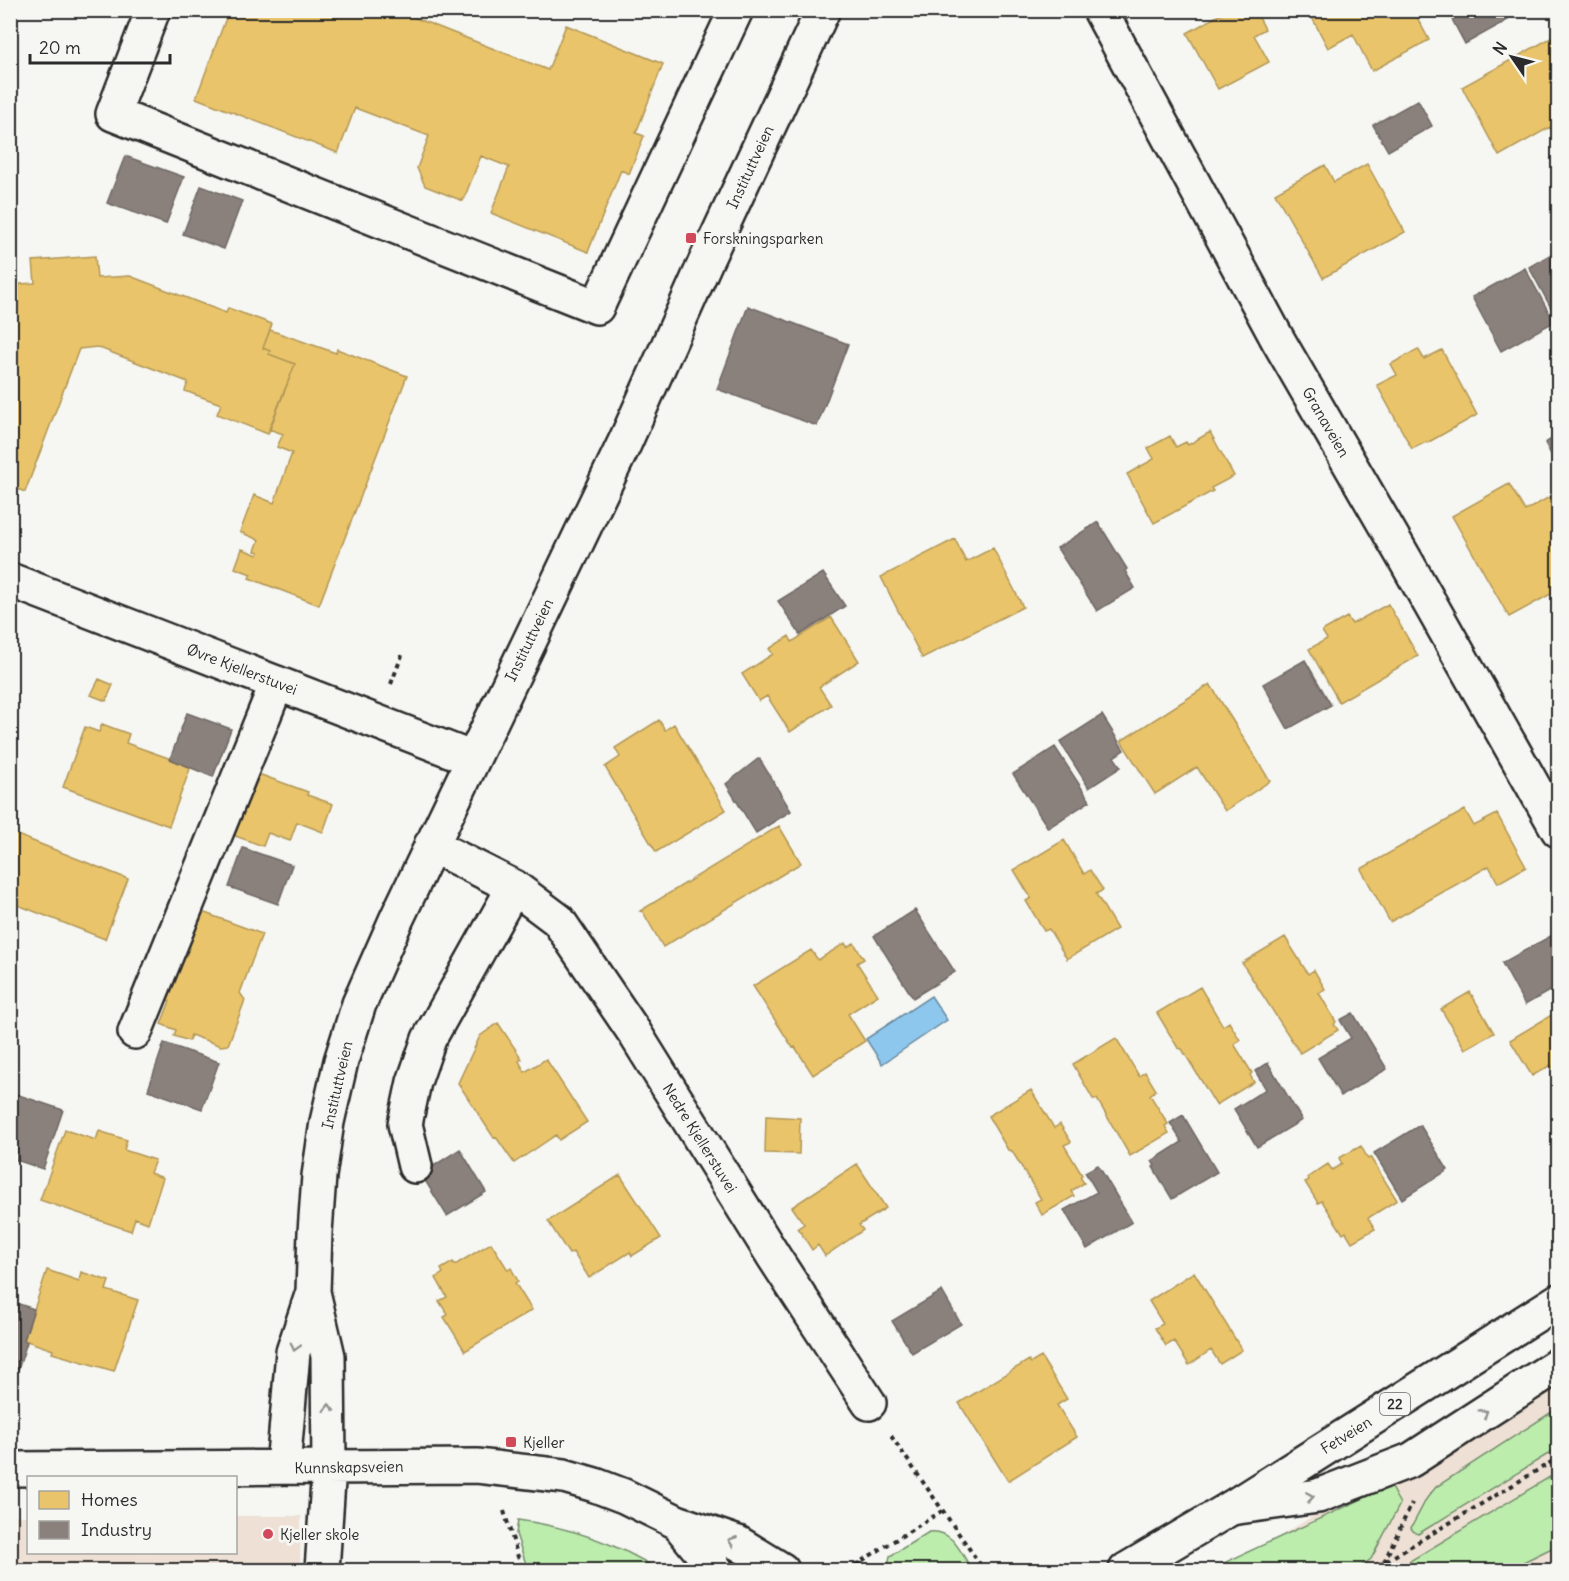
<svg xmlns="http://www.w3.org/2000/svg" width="1569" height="1581" viewBox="0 0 1569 1581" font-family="Delius,sans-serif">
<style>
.built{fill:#eee0d4}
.green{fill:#bcedad;stroke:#748c6c;stroke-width:1.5}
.water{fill:#8ec7ed;stroke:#66899f;stroke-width:1.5}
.homes{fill:#e9c46a;stroke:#b09657;stroke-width:1.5}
.industry{fill:#8a817c;stroke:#6e6764;stroke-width:1.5}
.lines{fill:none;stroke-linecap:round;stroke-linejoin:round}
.minor-casing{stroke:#2b2b2b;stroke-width:38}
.highway-casing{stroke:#2b2b2b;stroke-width:38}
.path{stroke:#2b2b2b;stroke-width:4;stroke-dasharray:4.5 4.5;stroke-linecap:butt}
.minor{stroke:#f6f6f2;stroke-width:33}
.highway{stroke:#f6f6f2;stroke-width:33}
.oneway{stroke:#90908e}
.poi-dot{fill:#d1495b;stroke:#f6f6f2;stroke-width:2}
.labels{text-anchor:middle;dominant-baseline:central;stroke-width:6;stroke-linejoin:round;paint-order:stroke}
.shield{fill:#f6f6f2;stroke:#686867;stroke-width:1.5}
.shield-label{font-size:14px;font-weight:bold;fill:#2b2b2b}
.street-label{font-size:15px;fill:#2b2b2b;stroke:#f6f6f2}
.poi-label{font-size:15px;fill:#2b2b2b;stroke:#f6f6f2;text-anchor:start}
</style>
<rect width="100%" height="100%" fill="#f6f6f2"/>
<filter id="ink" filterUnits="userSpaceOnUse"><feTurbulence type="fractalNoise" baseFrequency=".0167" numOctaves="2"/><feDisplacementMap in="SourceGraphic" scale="12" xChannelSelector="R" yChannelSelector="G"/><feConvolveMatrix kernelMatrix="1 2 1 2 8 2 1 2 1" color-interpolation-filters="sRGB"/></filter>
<g filter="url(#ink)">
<path class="built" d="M1558,1357v213h-332l260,-162z
M11,1516h17v36h208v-36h65l-1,54h-289z"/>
<path class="green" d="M1558,1408v40l-140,86 -5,-3 -2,-3 16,-30 9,-11z
M1558,1472v73l-51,25h-112z
M1390,1486l10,18 -29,55 -15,11h-147z
M518,1520c51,7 97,22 141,50h-131l-12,-36z
M929,1532c24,-3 32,21 43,38h-76l-8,-4 2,-10z"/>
<path class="water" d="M931,996l16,24 -65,44 -16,-25z"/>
<path class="homes" d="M229,10h166l153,60 18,-45 97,39 -27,69 8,3 -15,38 -8,-4 -33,82 -97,-39 18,-46 -28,-11 -18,45 -38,-15 -8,-18 12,-32 -74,-28 -17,45 -142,-55z
M1228,10h27l10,19 -11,6 15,27 -51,27 -31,-56z
M1308,10h105l16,30 -57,31 -19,-37 -25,14z
M1558,34v109l-8,-16 -51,29 -37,-69z
M1367,164l38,68 -82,46 -48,-85 50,-28 9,17z
M95,256l2,22 33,-2 96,37 2,-5 44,16 -9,24 7,3 -1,3 26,10 -27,70 -51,-20 4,-10 -36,-13 3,-9 -91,-35 -18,2 -54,143 -15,-6v-177l10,-25 15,-1 -2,-22z
M270,330l66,23 1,-4 70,27 -88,229 -70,-27 2,-4 -16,-6 7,-19 16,6 1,-3 -4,-1 4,-11 -19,-8 14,-37 20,8 18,-50 -15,-6 6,-13 -14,-5 26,-65 -26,-10 1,-3 -7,-3z
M1418,349l6,10 18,-9 35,65 -50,28 -1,-1 -14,7 -35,-64 20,-10 -6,-11z
M1210,432l24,44 -23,12 2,3 -59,32 -27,-49 27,-15 -6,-11 22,-12 6,11 10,-5 2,3z
M1509,484l16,27 33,-19v98l-49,27 -57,-101z
M955,539l11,23 27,-14 30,59 -101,51 -41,-81z
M1388,604l30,52 -79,46 -30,-53 18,-10 -5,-8 25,-14 5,7z
M831,617l28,44 -40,26 12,18 -41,27 -23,-36 -8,5 -17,-27 31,-20 -4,-5 20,-13 3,6z
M99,679l14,6 -7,16 -15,-6z
M1210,684l60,97 -45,30 -28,-44 -42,27 -34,-53z
M659,720l6,10 9,-6 52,86 -70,42 -51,-85 15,-10 -5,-9z
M102,724l27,10 -3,9 65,23 -22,60 -106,-39 22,-60 14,5z
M253,772l55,20 -1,3 26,9 -10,28 -26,-10 -7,19 -22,-8 -5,13 -33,-12z
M1465,810l9,16 23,-12 29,53 -28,16 -9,-17 -99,56 -29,-53z
M779,826l22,37 -138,84 -20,-35 -3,-1z
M10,832l118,47 -23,60 -95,-37z
M1064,840l20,34 6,-4 13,20 -7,4 21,35 -50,30 -18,-30 -5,2 -18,-30 5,-3 -17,-28z
M197,910l65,24 -22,59 5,7 -17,45 -7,1 -30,-11 -2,6 -15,-5 2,-6 -15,-6 9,-23 -6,-2z
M1285,937l23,37 6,-4 11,19 -6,4 17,29 -2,2 4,6 -38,23 -58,-90z
M845,943l2,4 7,-4 10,16 -7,4 21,32 -30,19 17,27 -52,34 -18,-28 -2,1 -40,-62 58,-36 7,10z
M1200,987l23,39 6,-4 11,18 -6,4 18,29 -2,2 4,7 -38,23 -34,-56 -4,-1 -21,-35z
M1470,992l24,41 -29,16 -24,-40z
M1553,1014l5,9v55l-7,-13 -19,11 -22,-36z
M498,1023l24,36 -3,2 6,11 21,-13 41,63 -28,18 -3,-5 -42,28 -18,-26 -2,1 -36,-55 22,-47z
M1116,1038l23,38 6,-4 11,18 -6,5 18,29 -3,2 4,7 -39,23 -33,-57h-4l-20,-35z
M1031,1090l23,38 6,-4 11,18 -7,3 18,30 -2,2 4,6 -13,8 3,5 -32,19 -7,-13 6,-3 -29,-48 -4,-1 -20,-34z
M766,1116l34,2 -1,36 -34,-1z
M65,1130l31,10 3,-9 28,9 -3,10 31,10 -5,13 13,5 -15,45 -13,-5 -4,13 -91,-31z
M1361,1146l7,13 2,-2 27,43 -29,18 7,11 -23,13 -6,-10 -3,2 -21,-33 -4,2 -13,-21 4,-2 -1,-3 20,-13 4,6 10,-6 -3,-6z
M857,1164l29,44 -27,17 4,5 -38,26 -7,-11 -6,5 -14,-22 6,-4 -12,-17z
M620,1175l41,63 -29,18 -2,-4 -41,26 -16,-26 -4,2 -21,-33z
M491,1243l17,27 3,-2 7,13 -3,2 17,27 -67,41 -21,-34 4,-2 -9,-14 8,-4 -11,-19 7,-5 -2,-4 12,-7 2,3z
M47,1270l32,11 2,-9 28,9 -3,9 32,10 -24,71 -62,-18 1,-3 -29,-10z
M1194,1272l48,78 -22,14 -9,-14 -22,15 -15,-24 -8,5 -11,-18 8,-4 -14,-23z
M1041,1357l26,42 -10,6 20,32 -69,44 -49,-78 70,-43 2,3z"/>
<path class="industry" d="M1447,10h56l5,10 -43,24z
M1418,100l14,26 -44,25 -15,-26z
M125,156l59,21 -18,47 -59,-21z
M201,186l41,15 -18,48 -41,-15z
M1558,250v71l-29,-54z
M1525,268l29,54 -53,29 -29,-54z
M748,306l100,38 -31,82 -100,-37z
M1558,435v33l-13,-25z
M1098,522l29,47 -2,2 10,17 -38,23 -40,-63z
M823,573l22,33 -45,29 -22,-34z
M1305,660l26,45 -43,24 -25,-45z
M187,713l44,16 -18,48 -43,-18z
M1102,715l22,35 -10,7 7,10 -32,21 -29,-46z
M1055,747l35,54 -42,27 -35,-54z
M759,758l32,53 -35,22 -30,-49z
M243,848l49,17 -14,39 -49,-17z
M915,910l40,62 -42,26 -39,-62z
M1558,932v54l-33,19 -23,-42z
M1353,1013l34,56 -46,27 -23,-38 33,-20 -11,-18z
M164,1043l55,19 -17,47 -54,-19z
M1268,1063l34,57 -45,27 -23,-38 32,-20 -11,-18z
M10,1092l53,18 -20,59 -33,-11z
M1183,1115l34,57 -45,27 -19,-32 2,-1 -3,-5 30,-19 -12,-19z
M1420,1125l28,45 -46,29 -28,-46z
M460,1149l26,43 -39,24 -26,-42z
M1098,1165l34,57 -45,27 -23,-39 33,-18 -12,-20z
M942,1291l19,33 -49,29 -20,-32z
M10,1301l24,8 -10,31 3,2 -9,28 -8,-3z"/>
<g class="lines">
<defs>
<path id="minor" d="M153,10l-40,104 484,193 139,-297
M1100,10l178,330 128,221 152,269
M10,580l463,179
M431,845l83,42 44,33 76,112 140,225 95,146
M135,1032l142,-349
M415,1166l-10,-42 9,-42 15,-43 85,-152
M283,1467l10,-115 20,-60
M10,1469l467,-3 87,10 31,9 29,11 53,26 61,21 44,27
M1231,1508l87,-12 93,-36 147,-95
M677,1522l39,48
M322,1570l7,-103 -1,-111 -15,-64 2,-60 4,-56 8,-54 14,-61 18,-57 38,-86 228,-476 80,-179 118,-253"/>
<path id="highway" d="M1126,1570l105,-62 327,-207"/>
</defs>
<use href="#minor" class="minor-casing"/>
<use href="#highway" class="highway-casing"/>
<path class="path" d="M391,684l11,-29
M891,1436l93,134
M504,1511l18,59
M1384,1562l28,-59
M858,1563l15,7
M847,1570l95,-59
M1371,1570l187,-112"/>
<use href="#minor" class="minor"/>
<use href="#highway" class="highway"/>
</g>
<defs><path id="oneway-chevron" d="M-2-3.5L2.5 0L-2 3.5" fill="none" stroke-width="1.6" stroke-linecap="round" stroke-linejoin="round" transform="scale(1.5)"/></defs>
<g class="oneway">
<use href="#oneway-chevron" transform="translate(295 1347) rotate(106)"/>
<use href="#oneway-chevron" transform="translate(329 1408) rotate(-89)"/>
<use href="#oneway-chevron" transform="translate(1484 1413) rotate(-33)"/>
<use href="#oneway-chevron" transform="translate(1310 1497) rotate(-9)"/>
<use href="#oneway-chevron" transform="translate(732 1541) rotate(-159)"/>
</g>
</g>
<g class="poi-dot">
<rect x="685" y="232" width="12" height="12" rx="3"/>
<rect x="505" y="1436" width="12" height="12" rx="3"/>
<circle cx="268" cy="1534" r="6"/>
</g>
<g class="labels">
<rect class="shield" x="1380" y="1393" width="30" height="22" rx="4.5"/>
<g class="shield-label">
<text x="1395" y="1404">22</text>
</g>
<g class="street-label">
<text transform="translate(750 167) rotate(-65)">Instituttveien</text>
<text transform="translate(1326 422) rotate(60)">Granaveien</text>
<text transform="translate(529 640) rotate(-64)">Instituttveien</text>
<text transform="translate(242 669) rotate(21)">Øvre Kjellerstuvei</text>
<text transform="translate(337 1085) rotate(-77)">Instituttveien</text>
<text transform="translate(700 1138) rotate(58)">Nedre Kjellerstuvei</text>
<text transform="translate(1346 1435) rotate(-32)">Fetveien</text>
<text transform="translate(349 1467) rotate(-1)">Kunnskapsveien</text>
</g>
<g class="poi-label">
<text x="703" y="238">Forskningsparken</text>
<text x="523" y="1442">Kjeller</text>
<text x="280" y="1534">Kjeller skole</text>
</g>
</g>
<rect width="1569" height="1581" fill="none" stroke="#f6f6f2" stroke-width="36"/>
<rect x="18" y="18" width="1533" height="1545" fill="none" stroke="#2b2b2b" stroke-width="2" filter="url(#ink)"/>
<rect x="27" y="1476" width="210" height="78" fill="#f6f6f2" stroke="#a5a5a2" stroke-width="1.5"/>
<rect x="39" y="1491" width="30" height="18" fill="#e9c46a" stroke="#a5a5a2" stroke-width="1.5"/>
<text x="81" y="1506" font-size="18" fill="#2b2b2b">Homes</text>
<rect x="39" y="1521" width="30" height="18" fill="#8a817c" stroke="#a5a5a2" stroke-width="1.5"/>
<text x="81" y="1536" font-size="18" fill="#2b2b2b">Industry</text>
<g transform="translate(1512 57) rotate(305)" stroke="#f6f6f2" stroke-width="4.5" paint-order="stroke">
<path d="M0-4.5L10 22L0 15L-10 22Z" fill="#2b2b2b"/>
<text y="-9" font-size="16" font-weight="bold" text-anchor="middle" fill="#2b2b2b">N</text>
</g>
<path d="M30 54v9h140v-9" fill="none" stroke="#2b2b2b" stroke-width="3"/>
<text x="39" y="54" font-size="18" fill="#2b2b2b" stroke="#f6f6f2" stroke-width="4.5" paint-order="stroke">20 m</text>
</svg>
